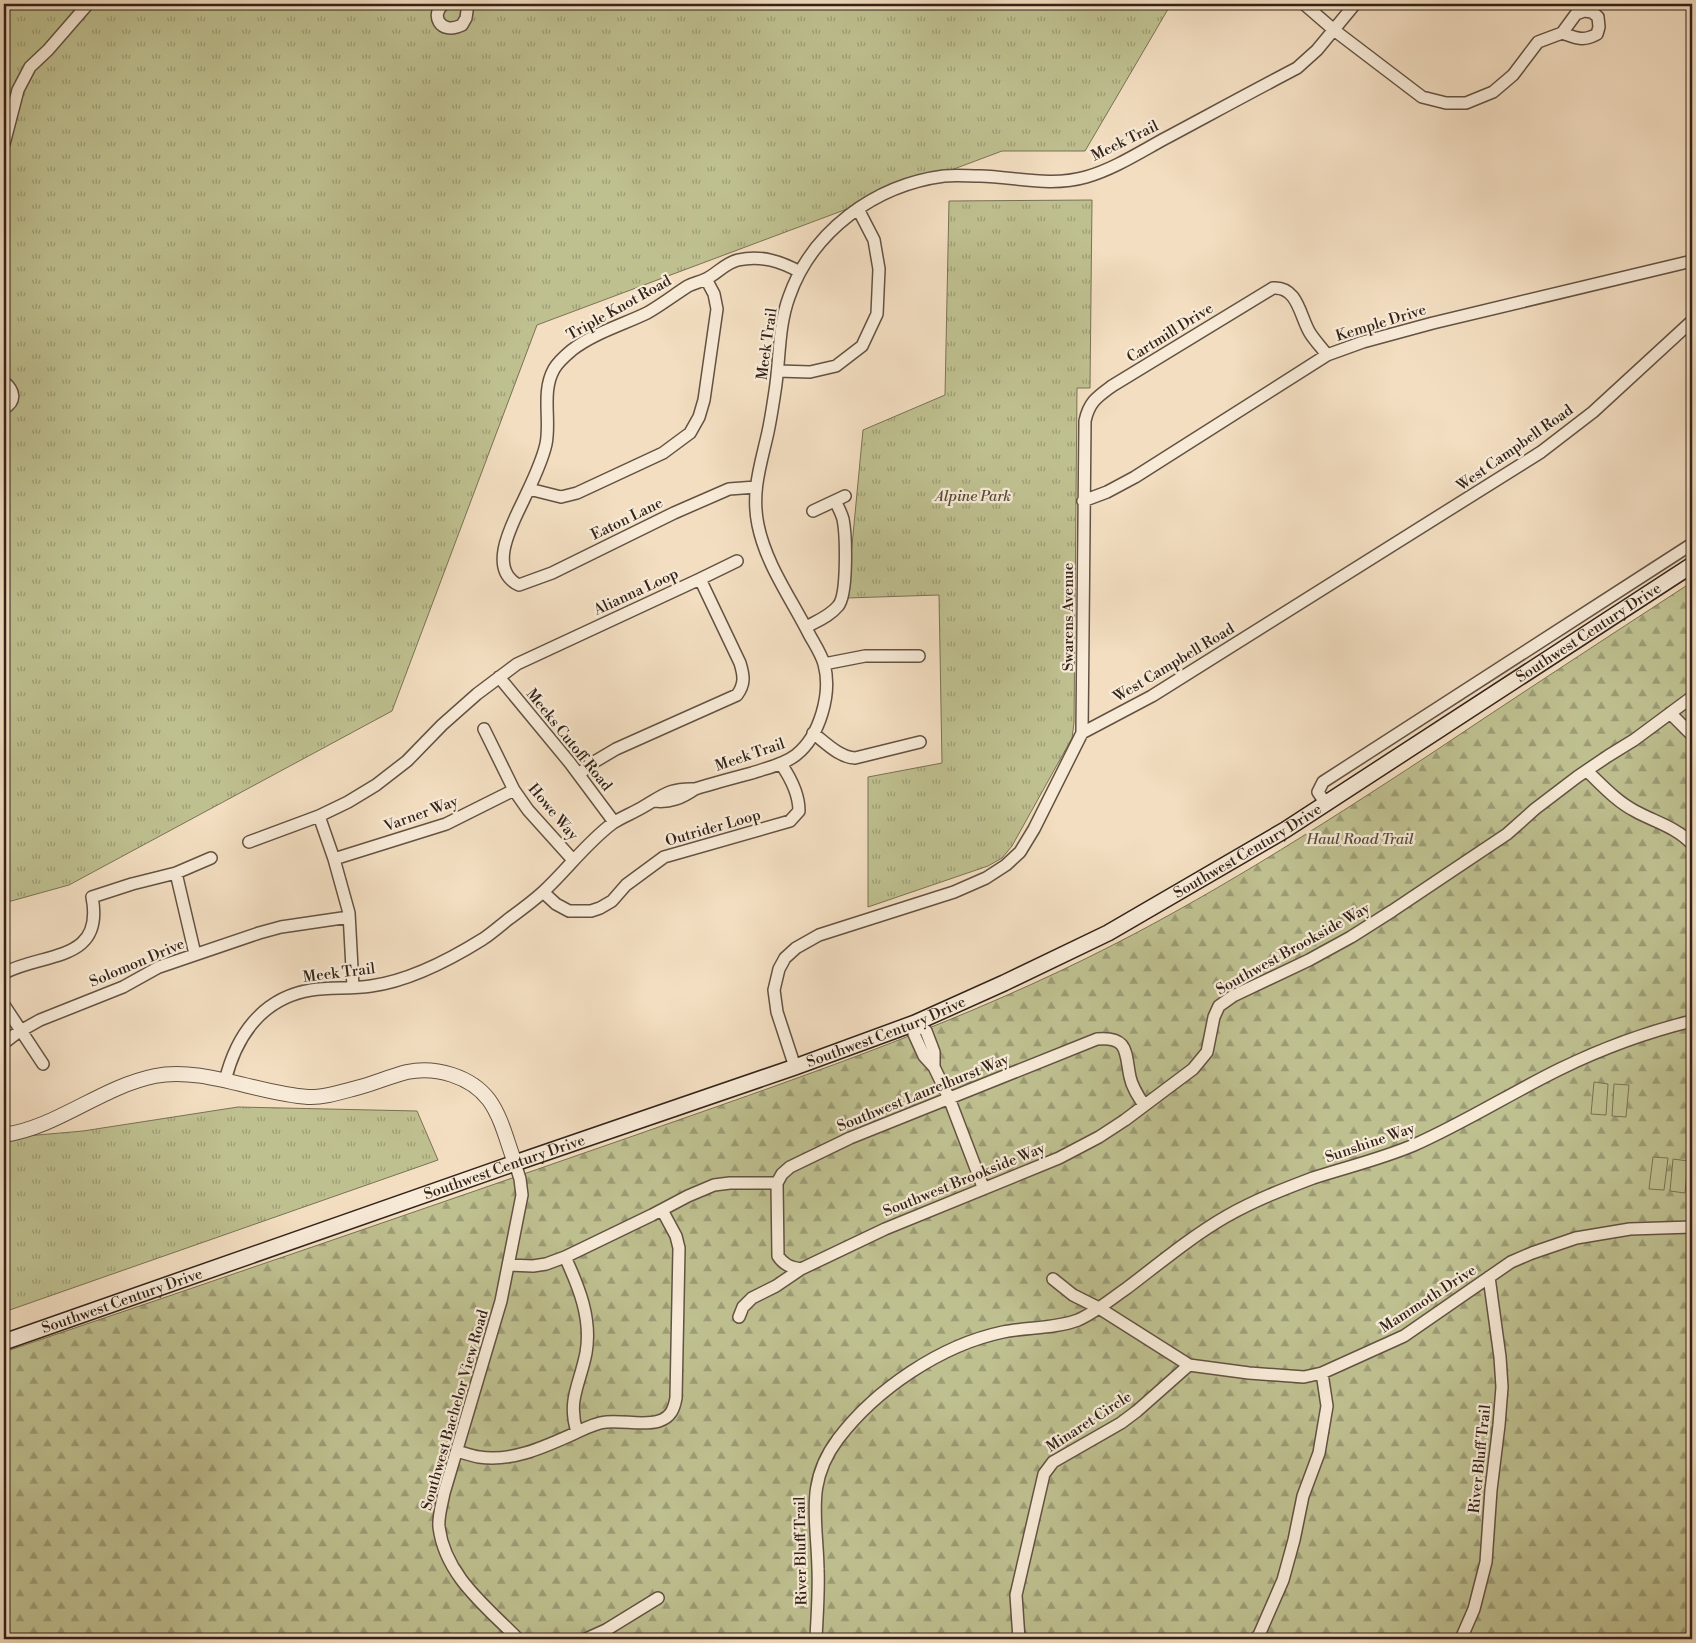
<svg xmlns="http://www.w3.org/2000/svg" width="1696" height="1643" viewBox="0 0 1696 1643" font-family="'Libre Bodoni',serif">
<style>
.grass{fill:url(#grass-tufts);stroke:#797254}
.forest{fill:url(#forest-firs);stroke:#797254}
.pitch{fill:#bfc090;stroke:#797254}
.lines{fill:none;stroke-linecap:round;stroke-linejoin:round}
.minor-casing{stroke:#635243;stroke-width:14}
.tertiary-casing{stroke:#635243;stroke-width:16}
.secondary-casing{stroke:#332319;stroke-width:18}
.minor{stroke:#f7ead7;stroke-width:11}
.tertiary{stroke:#f7ead7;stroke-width:14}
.secondary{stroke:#f7ead7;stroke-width:15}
.labels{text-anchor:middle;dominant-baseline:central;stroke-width:4.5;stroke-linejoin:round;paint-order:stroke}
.street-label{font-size:15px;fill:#332319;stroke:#f7ead7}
.park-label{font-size:15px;font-style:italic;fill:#564a37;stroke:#f7ead7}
</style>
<defs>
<pattern id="grass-tufts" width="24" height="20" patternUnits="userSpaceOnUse" patternTransform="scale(1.25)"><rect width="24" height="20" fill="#bfc090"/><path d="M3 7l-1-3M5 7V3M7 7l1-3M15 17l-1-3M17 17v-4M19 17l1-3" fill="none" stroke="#9c9c75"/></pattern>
<pattern id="forest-firs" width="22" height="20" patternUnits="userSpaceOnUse" patternTransform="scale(1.25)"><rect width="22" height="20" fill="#bfc090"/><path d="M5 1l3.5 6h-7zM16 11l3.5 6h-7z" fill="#9c9c75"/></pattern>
</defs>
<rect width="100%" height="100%" fill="#f3dec1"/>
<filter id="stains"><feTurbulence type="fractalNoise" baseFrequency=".004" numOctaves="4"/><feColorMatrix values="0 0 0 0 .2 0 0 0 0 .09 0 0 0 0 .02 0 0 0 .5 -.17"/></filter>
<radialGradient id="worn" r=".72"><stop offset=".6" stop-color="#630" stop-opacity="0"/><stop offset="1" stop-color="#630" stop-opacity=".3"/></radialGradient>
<path class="grass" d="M4,4h1167l-86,147h-83l-465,174 -145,386 -323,174 -65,18z
M1092,200l-2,188h-13l-3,335 -2,15 -60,108 -10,12 -14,8 -120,41v-130l74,-14 -3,-168 -92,3 16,-168 82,-35 4,-194z
M238,1107l179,4 21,49 -434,152v-174l79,-7z"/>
<path class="forest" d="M1692,582v1057h-1688v-287c210,-71 420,-143 629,-216 154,-54 308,-106 454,-178 118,-58 229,-129 339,-201 88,-59 177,-117 266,-175z"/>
<path class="pitch" d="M1594,1082l14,2 -2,31 -15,-1z
M1614,1084l15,1 -3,32 -14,-1z
M1653,1157l15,1 -4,32 -15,-1z
M1673,1159l15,2 -3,32 -15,-2z"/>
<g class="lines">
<defs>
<path id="minor" d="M444,4c-14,9 -5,32 18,21l4,-7 2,-14
M1304,4l30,26 88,67 24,6h20l27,-11 20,-17 25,-33 24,-9 14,-19 8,-3 8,1 6,5 1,10 -2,7c-14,8 -21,4 -35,-1
M4,144l14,-54 12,-23 18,-17 40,-46
M778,371l32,1 26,-6 26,-20 15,-32 2,-45 -5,-29 -16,-31
M4,382c10,8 13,19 0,26
M756,487l-27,2 -55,24 -122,60 -33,12c-34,-16 -4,-66 6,-88 8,-17 17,-35 21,-53 5,-24 -5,-52 8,-75 4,-7 12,-14 18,-19 22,-17 50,-25 75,-37 14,-8 27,-18 41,-27 6,-3 12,-4 18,-7 11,-5 19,-16 32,-19 23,-5 42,1 62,12
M529,489l32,8 16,-4 86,-40 27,-20 9,-16 5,-17 13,-91 -3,-15 -8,-15
M1083,501l24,-9 28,-15 192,-122 36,-13 70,-19 259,-62
M813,511l32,-15
M700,579l37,-18
M806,627c11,-6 24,-11 32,-21 10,-11 8,-72 5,-87 -2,-7 -5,-12 -8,-18
M824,664l41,-8h54
M499,677l71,86 44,59
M1670,713l22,22
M484,729l30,61 14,20 45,50
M813,733c13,10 26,24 42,25l65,-16
M1082,733l3,-312c4,-19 12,-24 27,-35l161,-98c25,-2 27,29 37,45 5,8 12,15 17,22
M1587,771c15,14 29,30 48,40 20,11 41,16 57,33
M654,801c16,2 28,-3 41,-12
M1326,804l-8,-12 5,-10 369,-238
M319,816l15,43 15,54 4,74
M249,842l70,-26 29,-14 28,-17 31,-24 35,-36 35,-31 40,-30 183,-85 40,84c4,13 5,21 -3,32l-121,54 -27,16 -10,10
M334,859l112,-35 68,-34
M176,873l19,81
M543,892l13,12 13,7h22l9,-3 12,-7 14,-16 38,-28 126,-36 9,-10c0,-16 -9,-34 -18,-47
M4,973c39,-21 101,-10 88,-76l40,-13 44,-11 35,-15
M4,1005l39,59
M915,1023l-1,11 10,22 10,11 15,31 34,89
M915,1023l11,8 8,21v15
M4,1043l13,-10 23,-13 83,-33 36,-20 100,-34 22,-6 68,-10
M795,1067l-18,-55 -3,-22 5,-21 6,-11 11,-10 23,-13 135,-43 32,-14 20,-13 14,-13 14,-23 48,-96 70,-37 389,-244 52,-40 99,-91
M225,1081c11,-45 37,-83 86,-91 19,-3 40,-1 60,-4 37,-5 80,-27 112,-47 9,-6 18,-14 27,-21 11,-8 22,-16 33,-26 24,-22 43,-49 70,-69 9,-6 20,-10 30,-16 21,-12 26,-19 52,-18 19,-6 38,-11 57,-16 14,-5 31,-8 44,-18 24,-19 36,-62 28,-91 -3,-11 -11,-22 -16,-32 -18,-35 -42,-68 -50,-107 -7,-34 3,-61 10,-93 3,-14 5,-28 7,-41 5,-31 3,-64 14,-94 23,-66 86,-112 155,-121 12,-1 24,0 36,0 35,1 71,11 106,1 28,-8 54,-25 80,-39 43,-23 87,-47 131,-70l20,-18 38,-46
M515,1163l5,16 2,16 -21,106 -57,192c-2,11 -6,23 -5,34 6,49 48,80 79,112
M565,1257c14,30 27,62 21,96 -6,31 -19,47 -9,79
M508,1265l25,1 13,-2 19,-7 87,-42 36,-19 26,-11 16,-2h47
M801,1269c-11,-2 -17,-4 -23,-13l-1,-73 5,-9 8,-7 60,-29 247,-99c32,-3 28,14 33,38 2,10 8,19 14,28
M1053,1279l20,16 26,13 90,57 60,8 55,4 18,-4 82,-37 107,-74 21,-9 44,-15 54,-9 62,-2
M739,1317l4,-10 9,-9 24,-12 25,-17 84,-40 174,-71 40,-21 26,-17 68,-51 14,-17 7,-35 5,-11 14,-10 76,-36 42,-23 41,-26 115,-77 28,-25 42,-32 31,-21 26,-16 58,-43
M457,1451c7,2 15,5 22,6 32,5 63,-9 92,-22 11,-5 23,-12 35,-13 17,-2 37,4 53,-1 12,-4 15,-12 17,-23l3,-150 -3,-12 -14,-26
M586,1639l20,-9 52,-32
M816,1639c1,-23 3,-47 2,-70 -1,-51 -13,-86 20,-130 38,-50 103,-94 165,-107 24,-5 51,-3 75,-12 18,-8 33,-21 49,-32 33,-25 65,-52 100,-72 28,-16 57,-27 86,-38 34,-11 68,-19 101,-33 50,-22 97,-52 146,-76 41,-20 87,-37 132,-48
M1019,1639l-3,-44 28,-121 9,-12 68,-39 16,-12 52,-46
M1255,1639l4,-4 24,-55 11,-40 9,-44 16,-43 8,-47 -5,-33
M1461,1639l13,-30 12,-47 5,-72 8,-65 3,-38 -2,-30 -11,-80"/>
<path id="tertiary" d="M4,1135c54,-8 97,-48 151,-59 46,-10 104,18 153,21 16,1 36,-6 52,-10 15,-4 31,-11 47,-15 28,-6 64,4 82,28 13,18 18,42 26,63"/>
<g id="secondary">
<path id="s1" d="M4,1342l511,-179 280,-96 120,-44 89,-40 104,-50 177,-103 407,-265"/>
</g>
</defs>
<use href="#minor" class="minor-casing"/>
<use href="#tertiary" class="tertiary-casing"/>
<use href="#secondary" class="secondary-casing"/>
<use href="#minor" class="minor"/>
<use href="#tertiary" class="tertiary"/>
<use href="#secondary" class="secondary"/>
</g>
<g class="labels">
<g class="street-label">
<text transform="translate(1125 141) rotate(-26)">Meek Trail</text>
<text transform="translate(619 308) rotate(-29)">Triple Knot Road</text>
<text transform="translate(1381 323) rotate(-17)">Kemple Drive</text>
<text transform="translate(1170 333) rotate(-32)">Cartmill Drive</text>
<text transform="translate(767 344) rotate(-82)">Meek Trail</text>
<text transform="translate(1515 448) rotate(-35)">West Campbell Road</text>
<text transform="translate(627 519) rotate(-26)">Eaton Lane</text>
<text transform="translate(636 592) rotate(-25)">Alianna Loop</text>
<text transform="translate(1068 617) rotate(-90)">Swarens Avenue</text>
<text stroke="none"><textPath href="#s1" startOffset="1745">Southwest Century Drive</textPath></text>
<text transform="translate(1174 663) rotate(-31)">West Campbell Road</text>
<text transform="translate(569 740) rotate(51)">Meeks Cutoff Road</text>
<text transform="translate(750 755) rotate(-19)">Meek Trail</text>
<text transform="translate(553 812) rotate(50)">Howe Way</text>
<text transform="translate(421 814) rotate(-20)">Varner Way</text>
<text transform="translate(713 828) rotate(-16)">Outrider Loop</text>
<text stroke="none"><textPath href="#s1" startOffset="1340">Southwest Century Drive</textPath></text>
<text transform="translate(1293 949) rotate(-29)">Southwest Brookside Way</text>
<text transform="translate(137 963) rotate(-23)">Solomon Drive</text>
<text transform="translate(339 973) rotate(-7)">Meek Trail</text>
<text stroke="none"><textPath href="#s1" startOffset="935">Southwest Century Drive</textPath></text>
<text transform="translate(923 1093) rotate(-22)">Southwest Laurelhurst Way</text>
<text transform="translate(1370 1143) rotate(-19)">Sunshine Way</text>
<text stroke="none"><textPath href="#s1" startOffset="530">Southwest Century Drive</textPath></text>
<text transform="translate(964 1180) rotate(-22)">Southwest Brookside Way</text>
<text transform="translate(1428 1299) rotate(-33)">Mammoth Drive</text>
<text stroke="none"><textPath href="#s1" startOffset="125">Southwest Century Drive</textPath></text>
<text transform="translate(455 1410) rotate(-74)">Southwest Bachelor View Road</text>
<text transform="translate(1089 1422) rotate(-33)">Minaret Circle</text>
<text transform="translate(1480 1459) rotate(-84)">River Bluff Trail</text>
<text transform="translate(801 1551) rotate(-91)">River Bluff Trail</text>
</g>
<g class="park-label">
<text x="973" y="496">Alpine Park</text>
<text x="1360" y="839">Haul Road Trail</text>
</g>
</g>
<rect width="1696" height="1643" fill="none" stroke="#f3dec1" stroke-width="20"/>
<rect x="5" y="5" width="1686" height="1633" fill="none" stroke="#332319" stroke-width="2.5"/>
<rect x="10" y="10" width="1676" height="1623" fill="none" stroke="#332319"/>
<rect width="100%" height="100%" filter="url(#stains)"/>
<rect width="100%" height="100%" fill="url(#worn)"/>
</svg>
